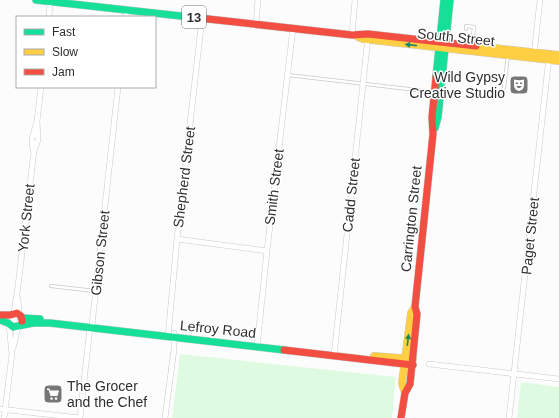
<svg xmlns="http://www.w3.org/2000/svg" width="559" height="418" viewBox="0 0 559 418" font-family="Helvetica,sans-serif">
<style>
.green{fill:#defbe1}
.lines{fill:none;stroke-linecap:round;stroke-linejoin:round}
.lane-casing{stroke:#cac9cb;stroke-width:4}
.street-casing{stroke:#cac9cb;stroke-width:6}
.fast-casing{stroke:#cac9cb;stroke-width:8}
.slow-casing{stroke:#cac9cb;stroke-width:8}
.jam-casing{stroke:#cac9cb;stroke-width:8}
.lane{stroke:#fff;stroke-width:2.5}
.street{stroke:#fff;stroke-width:5}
.fast{stroke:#16e098;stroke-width:7}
.slow{stroke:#ffcf43;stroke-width:7}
.jam{stroke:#f24e42;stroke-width:7}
.oneway{fill:#228664}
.labels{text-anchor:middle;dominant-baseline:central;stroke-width:3;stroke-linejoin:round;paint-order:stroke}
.shield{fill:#fff;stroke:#6d6c6e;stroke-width:1}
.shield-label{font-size:13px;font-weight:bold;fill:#2f2d30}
.street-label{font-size:14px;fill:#2f2d30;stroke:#fff}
.poi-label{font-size:14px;fill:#2f2d30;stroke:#fff;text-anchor:end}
</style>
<rect width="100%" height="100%" fill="#fdfcfd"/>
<path class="green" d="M180,354l216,23 -4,41h-220z
M521,382l38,5v31h-42z"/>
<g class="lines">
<defs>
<path id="lane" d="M466,29v-3l8,1 -2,18
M288,75l146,17
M499,94l5,-6 4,-32
M51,286l44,5"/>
<path id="street" d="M49,17l1,-15
M126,17l1,-7
M256,24l2,-24
M352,35l3,-35
M534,55l6,-55
M33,150l-1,-11 5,-18 4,-34
M177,239l90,12
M18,299l1,15
M14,313l4,-27 16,-135 4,-11 -1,-19
M168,337l9,-98 25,-221
M257,347l10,-96 26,-223
M13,348l5,-21
M334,356l34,-319
M429,364l130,15
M0,409l80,9
M4,418l8,-64 -3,-29
M80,418l10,-91 2,-2 26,-238
M165,418l9,-69v-16
M509,418l40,-361"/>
<path id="fast" d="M36,0l172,19
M436,77l8,-77
M435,128l3,-11 12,-117
M22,318l18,1
M0,320l8,3 5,4 20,-4h17l234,27"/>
<path id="slow" d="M358,37l5,2 196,22
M476,46l83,9
M374,356l39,3
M405,393l-3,-10 9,-70 4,-6"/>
<path id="jam" d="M208,19l144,16 16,-1 108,12
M0,315h10l7,-2 4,3 1,5
M284,350l129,15
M401,418l4,-25 5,-9 7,-70 -2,-7 18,-173 -1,-17 4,-40"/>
</defs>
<use href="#lane" class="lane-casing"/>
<use href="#street" class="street-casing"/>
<use href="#fast" class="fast-casing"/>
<use href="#slow" class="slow-casing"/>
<use href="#jam" class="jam-casing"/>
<use href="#lane" class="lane"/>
<use href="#street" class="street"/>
<use href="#fast" class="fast"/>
<use href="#slow" class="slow"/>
<use href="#jam" class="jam"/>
</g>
<defs><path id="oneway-solid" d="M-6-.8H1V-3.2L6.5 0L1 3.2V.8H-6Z"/></defs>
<g class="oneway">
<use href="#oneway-solid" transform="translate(411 45) rotate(-174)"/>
<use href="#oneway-solid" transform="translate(408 340) rotate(-83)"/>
</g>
<defs>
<symbol id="theatre-square" viewBox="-11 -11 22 22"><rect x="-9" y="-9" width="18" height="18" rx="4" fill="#777578" stroke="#fff"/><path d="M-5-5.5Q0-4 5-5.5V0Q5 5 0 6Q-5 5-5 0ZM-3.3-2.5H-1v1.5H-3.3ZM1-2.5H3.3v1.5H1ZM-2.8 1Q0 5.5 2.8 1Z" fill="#fff"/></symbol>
<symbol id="supermarket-square" viewBox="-11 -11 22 22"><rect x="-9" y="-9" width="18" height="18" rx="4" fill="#777578" stroke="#fff"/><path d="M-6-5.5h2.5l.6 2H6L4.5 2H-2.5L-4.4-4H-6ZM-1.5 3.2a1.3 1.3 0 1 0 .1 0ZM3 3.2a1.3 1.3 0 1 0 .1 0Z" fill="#fff"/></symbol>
</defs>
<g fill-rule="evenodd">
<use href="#theatre-square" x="508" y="74" width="22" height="22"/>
<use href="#supermarket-square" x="42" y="383" width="22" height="22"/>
</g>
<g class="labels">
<rect class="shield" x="182" y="6" width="24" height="22" rx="3"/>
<g class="shield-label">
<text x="194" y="17">13</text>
</g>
<g class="street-label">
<text transform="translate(456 37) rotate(6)">South Street</text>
<text transform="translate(184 177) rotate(-83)">Shepherd Street</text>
<text transform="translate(274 187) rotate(-83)">Smith Street</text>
<text transform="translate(351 195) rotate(-84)">Cadd Street</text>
<text transform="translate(26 218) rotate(-84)">York Street</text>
<text transform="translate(411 219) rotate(-84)">Carrington Street</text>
<text transform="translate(530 236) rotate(-84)">Paget Street</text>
<text transform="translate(100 253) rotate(-84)">Gibson Street</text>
<text transform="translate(218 329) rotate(6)">Lefroy Road</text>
</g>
<g class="poi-label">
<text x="505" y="77">Wild Gypsy<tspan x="505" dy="16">Creative Studio</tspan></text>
<text x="67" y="386" text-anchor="start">The Grocer<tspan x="67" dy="16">and the Chef</tspan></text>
</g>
</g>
<rect x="16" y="16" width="140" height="72" fill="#ffffff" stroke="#acabac"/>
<rect x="24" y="29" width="20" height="6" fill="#16e098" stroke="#acabac"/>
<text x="52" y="36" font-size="12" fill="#2f2d30">Fast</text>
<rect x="24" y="49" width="20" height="6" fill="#ffcf43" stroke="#acabac"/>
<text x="52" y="56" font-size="12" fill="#2f2d30">Slow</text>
<rect x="24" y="69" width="20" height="6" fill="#f24e42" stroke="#acabac"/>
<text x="52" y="76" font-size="12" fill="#2f2d30">Jam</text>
</svg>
